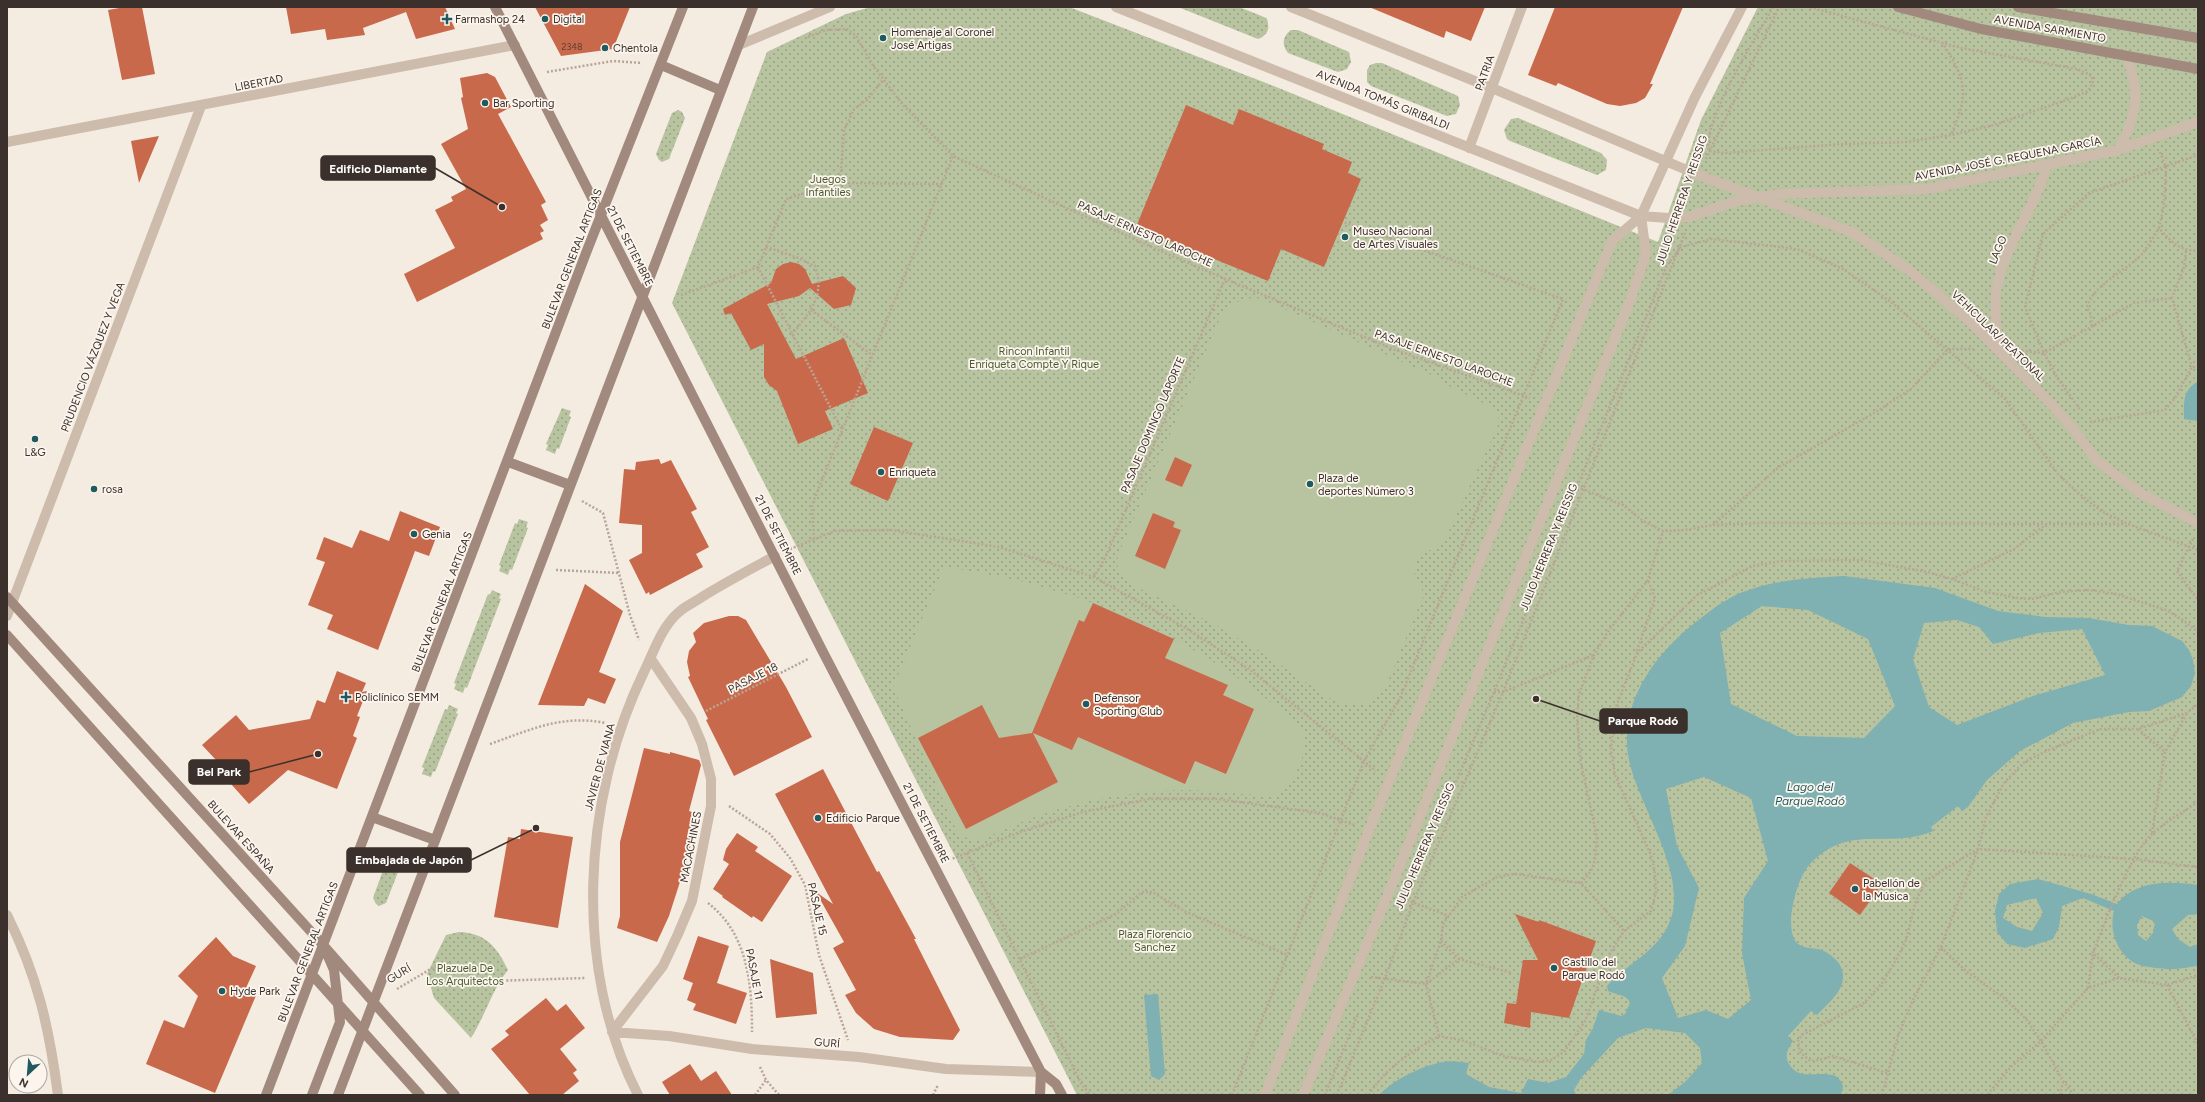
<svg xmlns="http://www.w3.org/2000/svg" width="2205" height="1102" viewBox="0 0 2205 1102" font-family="Figtree,sans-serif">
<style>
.green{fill:url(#green-dots)}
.pitch{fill:#b8c4a0}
.water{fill:#7fb0b2;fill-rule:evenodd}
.building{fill:#c8694b}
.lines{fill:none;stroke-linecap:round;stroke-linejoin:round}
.path{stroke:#b9a596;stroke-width:2.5;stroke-dasharray:2 2;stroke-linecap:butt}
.street{stroke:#cdbbac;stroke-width:10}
.secondary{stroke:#a18a7d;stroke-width:10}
.poi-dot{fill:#1f5a5e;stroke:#fbf5ee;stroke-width:1.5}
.labels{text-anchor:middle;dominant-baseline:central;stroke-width:3.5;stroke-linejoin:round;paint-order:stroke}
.number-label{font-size:9px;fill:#5e3e33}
.poi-label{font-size:11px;fill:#3b302b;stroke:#fbf5ee;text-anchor:start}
.street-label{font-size:11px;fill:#3b302b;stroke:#fbf5ee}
.park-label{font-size:11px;fill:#4a5a2e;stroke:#fbf5ee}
.water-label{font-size:12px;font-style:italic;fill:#1f5a5e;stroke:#fbf5ee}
.leader{fill:none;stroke:#3b302b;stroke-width:1.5}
.callout-dot{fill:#3b302b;stroke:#fbf5ee;stroke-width:1.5}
.callout{fill:#3b302b;stroke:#3b302b;stroke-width:1.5}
.callout-label{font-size:12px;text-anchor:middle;font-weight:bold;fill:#fff}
</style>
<defs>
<pattern id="green-dots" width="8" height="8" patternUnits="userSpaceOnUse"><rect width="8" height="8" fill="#b8c4a0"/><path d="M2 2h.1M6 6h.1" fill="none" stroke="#97a083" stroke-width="1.8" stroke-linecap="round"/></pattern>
</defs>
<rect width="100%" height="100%" fill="#f4ebe1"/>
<path class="green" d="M871,7h198l197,76 392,159 43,-122 57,-113h440v1088h-1121l-405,-792 95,-251 79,-38z
M1178,7h61l25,10 3,2c3,10 1,16 -9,20z
M1291,30h7l51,22 2,10 -4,7 -9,3 -50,-19c-7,-9 -5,-17 3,-23z
M1376,63h6l76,33 2,9 -4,9 -9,2 -76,-30 -4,-4v-12l3,-5z
M678,110l4,2 3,6 -16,41 -7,3 -3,-2 -3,-6 16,-41z
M1518,118l83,35 6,7 -1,10 -9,5 -87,-34 -3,-2 -3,-9 7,-11z
M562,408l9,3 -2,5 2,1 -12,32 -2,-1 -2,6 -9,-4 2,-5 -2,-1z
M519,519l9,3 -2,5 2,1 -16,42 -2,-1 -2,6 -9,-4 2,-5 -2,-1 16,-42 2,1z
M492,590l9,4 -2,4 2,1 -34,89 -2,-1 -2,6 -9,-4 2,-5 -2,-1 34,-89 2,1z
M449,705l9,4 -2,4 2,1 -23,58 -2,-1 -2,6 -9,-3 2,-6 -2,-1 23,-58 2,1z
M389,859l8,1 3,7 -14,36 -7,3 -3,-2 -3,-6 13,-36z
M459,932c27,1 38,15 49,38 -16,20 -23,46 -37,68l-37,-40 -7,-24 19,-39z"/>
<path class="pitch" d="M1252,298l10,1 174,78 5,5 54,27 3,5 1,9 -56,121 -23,11 -7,16 11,23 -40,97 -16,12 -23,1 -11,-3 -76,-51 -48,-28 -82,-39 -10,-14v-14l103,-239 13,-13z
M944,567c113,15 220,55 312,124 14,11 38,27 48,42 6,14 -11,55 -25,61 -9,4 -73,-4 -90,-4 -71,0 -142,17 -205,49 -13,2 -22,-1 -29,-12l-62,-140z"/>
<path class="water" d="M2198,382v39l-14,-2c0,-14 -2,-30 14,-37z
M1844,576l91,12 63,23 47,6 44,1 39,7 24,1 30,15 7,9 4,10 2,13 -4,13 -9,11 -33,14 -20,1 -56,11 -53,28 -33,29 -19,27 -6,4 -4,-5 -27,21 2,4c-44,19 -83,-9 -123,33 -13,13 -28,66 -12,80 8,6 18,3 26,7 6,3 13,9 16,14 11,21 -10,36 -23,50l-6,-4 -23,25 5,5c-5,7 -9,15 -4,23 10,17 27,7 43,11 6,1 9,6 11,11l-2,9h-173l17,-13 17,-19 -2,-15 -15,-15 -39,-5 -28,10 -37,40 -7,12 2,5h-197c16,-16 42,-29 64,-33 8,-2 18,0 26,1l-3,11 23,13 32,6 7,-14 20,4 18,-6 18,-23 2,-14 7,-12 6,-18 22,6 4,-2 5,-11c-3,-9 -14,-8 -22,-12l-1,-5c22,-25 58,-37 66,-75 8,-44 -30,-100 -42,-143 -18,-63 26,-118 74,-153 13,-10 27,-20 44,-25 30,-11 63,-12 95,-14zM1762,606l46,4 60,29 27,67 -31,32 -67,-2 -66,-32 -11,-71zM1957,620l22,7 14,17 46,-11 43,-4 23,46 -72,21 -76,29 -28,-18 -16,-48 11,-36zM1704,777l47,21 17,63 -24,37 -2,55 9,47 -23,19 -22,-9 -28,8 -16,-40 23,-32 14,-58 -22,-42 -11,-57z
M2038,879l53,15 26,10c19,-24 53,-23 81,-19v29l-10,1 -16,14 6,10 12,8 8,-3v22c-10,1 -21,4 -31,3 -9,-1 -27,-2 -34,-7 -17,-11 -24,-32 -19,-51l-31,-13 -21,8 -3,21 -6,12 -28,9 -18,-4 -10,-12 -2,-21 4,-17 11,-10zM2036,898l7,15 -11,18 -15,-4 -14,-9 4,-13zM2142,916l13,6 -2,11 -7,8 -8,-6 -1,-10z
M1158,994l7,80 -6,6 -8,-4 -7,-81z"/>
<path class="building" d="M125,7h17l13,67 -33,6 -14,-70z
M286,7h159l10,22 -39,10 -10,-27 -43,16 2,7 -38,5 -2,-11 -34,5z
M535,7h95l-17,42 -52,7z
M1369,7h116l-14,34 -25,-10 -2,7z
M1555,7h128l-33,77h3l-8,14 -9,5 -16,3 -13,-2 -49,-21 -2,3 -28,-11z
M487,73l8,4 16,30 -13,7 48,88 -5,3 7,15 -8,5 4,6 -4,2 3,6 -126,63 -13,-28 51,-26 -20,-38 18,-9 -2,-4 15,-8 -25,-45 27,-15 -7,-31 2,-1 -3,-19z
M1186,105l47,20 6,-16 85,35 -2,5 30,13 -4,11 13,6 -37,88 -43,-18 -13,32 -132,-54z
M159,136l-20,47 -8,-42z
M791,262l8,2 6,5 7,15 31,-8 13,12 -5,17 -17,4 -24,-21 -11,8 -32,8 29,55 48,-21 24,55 -43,18 8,18 -35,15 -21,-53 -8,-6 -5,-8v-33l-13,6 -20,-37 -6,2 -2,-6 48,-26 5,-14 7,-5z
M874,427l39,16 -25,58 -38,-17z
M1175,457l17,8 -10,22 -17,-7z
M659,459l2,5 10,-4 26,49 -6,3 18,35 -13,7 7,13 -53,28 -1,-3 -3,2 -17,-34 13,-7v-28l-23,-2 5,-54 11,1 1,-8z
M400,511l40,16 -11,29 -14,-5 -37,99 -51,-21 6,-14 -25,-10 17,-43 -9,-3 8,-22 28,11 8,-18 29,11z
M1153,513l22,9 -2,5 8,3 -16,39 -30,-13z
M585,584l38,27 -24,61 17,7 -11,25 -17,-6 -4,8 -46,-1z
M1093,603l81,36 -9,19 63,27 -5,10 31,14 -28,65 -31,-13 -10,23 -107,-47 -6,13 -39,-17 25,49 -92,47 -48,-91 64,-33 17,33 33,-5 47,-113 5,2z
M729,616h9l8,4 40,67 26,50 -78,39 -28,-56 2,-1 -20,-42 2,-1 -3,-14 2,-11 7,-9 -3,-9 11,-10z
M337,671l29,12 -4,9 5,-1 -10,25 3,1 -7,19 4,2 -20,51 -49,-19 -39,34 -36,-40 3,-4 -14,-15 34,-30 13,15 61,-11 7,-19 8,3z
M644,748l26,6v-2l29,8 2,5 -12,46 6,2 -5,20 3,1 -5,23 -19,59 -12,26 -40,-14 3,-12v-74z
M823,769l54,103 2,-1 37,68h-2l46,91 -7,10 -53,-3 -26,-8 -18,-16 -11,-18 11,-5 -23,-42 11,-6 -28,-50 17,12 -58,-110z
M521,829l52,8 -15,91 -64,-11 14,-80 12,2z
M737,833l21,14 -3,4 37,25 -30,46 -9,-6 -1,2 -30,-21 1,-1 -10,-7 16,-25 -6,-4 3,-11z
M1850,863l32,21 -22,31 -31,-22z
M1515,914l24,8v-2l57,21 -27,77 -38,-6 -1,16 -26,-5 3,-20 9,1 7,-44h15z
M698,936l31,10 -12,37 30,10 -11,31 -43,-14 3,-6 -9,-4 6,-17 -10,-4z
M216,937l17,19 23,10 -10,22 11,5 -42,100 -69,-29 18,-44 20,8 14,-32 -20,-20z
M770,959l43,14 4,41 -41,4z
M546,998l11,13 9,-7 19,24 -25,21 17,21 -4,3 6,8 -17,14h-32l-39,-46 18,-14 -4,-4z
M690,1064l11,17 15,-10 16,24h-62l-8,-13z"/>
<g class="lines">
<path class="path" d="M1773,7c-16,29 -71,114 -64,144l16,2 117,-9 64,-2 45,-7 43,-10 78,-27 16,-7 5,-8 -1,-7 -15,-7 -116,-21 -152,-41
M808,37l18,-7 21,-1 9,7 18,31 29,38 50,51 203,93 81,35 156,65 137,49
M1942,42c24,39 28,49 9,93
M547,72l66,-11 29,2
M2160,152l6,15 -2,38 -5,23c11,13 21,23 39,23
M1706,159l73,-152
M836,183l106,1
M766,247l30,10 19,9c11,30 -6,46 -23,69
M2186,251l-2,16 -12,31 20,69
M758,267l84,163
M681,295l77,-28 28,-68 50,-16 5,-11 3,-42 10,-21 13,-9 16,-20
M811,310l61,45
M2092,326l-1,-11 -4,-7c4,-22 39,-37 55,-54 6,-7 11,-17 17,-26
M2022,351l22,2 90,-50 38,-5
M2080,409l-22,-30 -14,-26 -19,-46 18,-73 46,-41 109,-38
M2090,422l75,-12 10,-12 17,-31h6
M1577,487l46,18 20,16 20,10 22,-1 28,-5 45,-2 368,1
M582,501l21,12 27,102 9,25
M1713,525l66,-58 95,-54 37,-24 37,-40h26
M814,539l-2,-34 141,-349
M2193,539l-16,32 21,29
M790,549l45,-18 56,-1 108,17 95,30 95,53 60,39 127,102
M556,570l63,3
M1094,577l12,-21 119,-277
M1952,579l62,-30 30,-23
M1637,651l18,-53 -7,-18
M1494,692h9l91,-37
M706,711l102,-52
M2138,729l27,23
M490,744c40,-14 72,-30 115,-21
M729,806l41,28 20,24 15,27 14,70 29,85
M2152,833l13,-81 22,-39
M967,853l114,230 9,12
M949,860l71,-28 63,-20 66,-13h69l102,14 34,12
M1581,883l10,-12 4,-11 2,-23 -16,-73 -4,-45 2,-25 15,-39 13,-22 41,-53 15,-49
M1407,900l42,16
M708,903c40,31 44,81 44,129
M1400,915l94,-223 173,-427 14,-18 31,-8 85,10 46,20 48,33 114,97 53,75 18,17 25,20 27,13 70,26
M1441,941l18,18
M1941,947l25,24 38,27 22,21 15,22 -30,26 -24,28
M1020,959l96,-45 26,-22h10l34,20 102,43
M1371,977l55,7 33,-25 53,14
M2119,978l-26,-25c11,-29 38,-101 60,-120 14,-12 30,-21 45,-31
M2167,985l31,59
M2088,988l5,-35
M397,989l37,-22 14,-4 28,15 16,3 93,-3
M1439,1036l-13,-52 15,-43 2,-17 19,-27 35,-20 18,-3 66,9 43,48
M760,1067l6,13 13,15
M1887,1073l-54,-17 -18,5 -6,-1 -9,-8 -2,-11 4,-6 62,-32 18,-20 14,-23 10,-20 9,-36 10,-23 53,-32 155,10 65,8
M755,1095l11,-15
M933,1095l5,-10
M1232,1095l132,-334 36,-63 163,-399 -220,-77
M1325,1095l33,-81
M1337,1095l48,-117 28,-75 90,-211 182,-459
M1369,1095c15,-26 44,-45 70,-59l26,5 38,15 35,6 13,-2 13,-8 21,-31 25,-68 14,-22 27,-20 5,-19 -1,-18 -4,-19 -36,-80 -4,-24 3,-39 23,-59 60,-58 16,-8 39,-21 30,-5 79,-1 66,12 25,7 34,13 31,6 15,1 28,-7 30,-2 26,4 50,16 17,10 15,12
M1882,1095l16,-59 14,-34 29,-55 37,-98 8,-32 18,-34 19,-20 21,-11 56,-23h38l49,-16 11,-9
M2060,1095l3,-13
M2074,1095l-11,-14 -22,-40 47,-53 31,-10 48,7 31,-10"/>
<path class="street" d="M1116,7l525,209 27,2 21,-1 48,-16 42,-7 148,-5 191,-39 80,-28
M1291,7l201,81 209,88 151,56 57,38 61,52 82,83 22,25 23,31 43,32 58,30
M739,45l91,-38
M7,142l508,-97
M1469,148l53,-141
M2118,150c19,-33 23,-58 8,-95
M1998,349c-1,-18 -4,-39 -2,-57 7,-46 39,-83 51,-127
M7,616l194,-510
M7,915c31,62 42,112 51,180
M612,1032l57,4 83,13 107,8 87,12 95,3
M612,1032l51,-66 15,-32 14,-33 19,-95v-27l-9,-35 -11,-26 -40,-59
M638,1095c-65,-127 -56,-294 5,-421 10,-20 18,-47 36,-62 6,-6 16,-10 23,-15 24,-15 49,-28 73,-41
M1265,1095l104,-265 243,-589 29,-25 54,-119 47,-90
M1303,1095l86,-203 241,-591 16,-47 -5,-38"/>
<path class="secondary" d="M495,7l328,645 218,420 15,12 6,11
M1898,7l83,22 217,40
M2018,7l180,31
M661,65l59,25
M508,462l62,23
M7,597l317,349 131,149
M7,635l413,460
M372,817l63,23
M266,1095l320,-842 97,-246
M312,1095l28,-73 -6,-52 -7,-16
M338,1095l415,-1088
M1040,1095l1,-23"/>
</g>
<g class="poi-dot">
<path d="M445 13h4v4h4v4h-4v4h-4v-4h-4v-4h4z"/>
<circle cx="545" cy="19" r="4"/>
<circle cx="883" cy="38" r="4"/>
<circle cx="605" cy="48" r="4"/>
<circle cx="485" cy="103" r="4"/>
<circle cx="1345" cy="237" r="4"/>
<circle cx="35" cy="439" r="4"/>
<circle cx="881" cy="472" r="4"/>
<circle cx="1310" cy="484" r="4"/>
<circle cx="94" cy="489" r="4"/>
<circle cx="414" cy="534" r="4"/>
<path d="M344 691h4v4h4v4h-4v4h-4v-4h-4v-4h4z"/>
<circle cx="1086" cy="704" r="4"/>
<circle cx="818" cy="818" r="4"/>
<circle cx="1855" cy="889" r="4"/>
<circle cx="1554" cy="968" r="4"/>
<circle cx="222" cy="991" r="4"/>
</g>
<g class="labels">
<g class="number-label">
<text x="572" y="46">2348</text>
</g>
<g class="poi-label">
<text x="455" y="19">Farmashop 24</text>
<text x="553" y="19">Digital</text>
<text x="891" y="32">Homenaje al Coronel<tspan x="891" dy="13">José Artigas</tspan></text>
<text x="613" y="48">Chentola</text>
<text x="493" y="103">Bar Sporting</text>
<text x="1353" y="231">Museo Nacional<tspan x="1353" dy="13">de Artes Visuales</tspan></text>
<text x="35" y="452" text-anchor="middle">L&amp;G</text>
<text x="889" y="472">Enriqueta</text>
<text x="1318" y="478">Plaza de<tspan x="1318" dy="13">deportes Número 3</tspan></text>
<text x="102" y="489">rosa</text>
<text x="422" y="534">Genia</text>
<text x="355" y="697">Policlínico SEMM</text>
<text x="1094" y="698">Defensor<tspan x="1094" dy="13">Sporting Club</tspan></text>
<text x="826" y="818">Edificio Parque</text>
<text x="1863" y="883">Pabellón de<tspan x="1863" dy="13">la Música</tspan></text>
<text x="1562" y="962">Castillo del<tspan x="1562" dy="13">Parque Rodó</tspan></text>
<text x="230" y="991">Hyde Park</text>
</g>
<g class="street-label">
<text transform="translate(2050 29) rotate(10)">AVENIDA SARMIENTO</text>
<text transform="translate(1485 73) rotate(-70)">PATRIA</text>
<text transform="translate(259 83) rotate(-11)">LIBERTAD</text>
<text transform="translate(1383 100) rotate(22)">AVENIDA TOMÁS GIRIBALDI</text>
<text transform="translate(2008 159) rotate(-11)">AVENIDA JOSÉ G. REQUENA GARCÍA</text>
<text transform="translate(1682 200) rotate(-71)">JULIO HERRERA Y REISSIG</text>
<text transform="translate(1145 234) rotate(24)">PASAJE ERNESTO LAROCHE</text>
<text transform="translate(630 246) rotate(63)">21 DE SETIEMBRE</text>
<text transform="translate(1998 250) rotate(-68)">LAGO</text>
<text transform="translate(572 259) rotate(-69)">BULEVAR GENERAL ARTIGAS</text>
<text transform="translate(1998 336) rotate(44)">VEHICULAR/ PEATONAL</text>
<text transform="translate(93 357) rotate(-69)">PRUDENCIO VÁZQUEZ Y VEGA</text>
<text transform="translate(1444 358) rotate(20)">PASAJE ERNESTO LAROCHE</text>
<text transform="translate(1153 425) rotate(-67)">PASAJE DOMINGO LAPORTE</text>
<text transform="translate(778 535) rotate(63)">21 DE SETIEMBRE</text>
<text transform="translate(1549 547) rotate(-68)">JULIO HERRERA Y REISSIG</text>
<text transform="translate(442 602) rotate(-69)">BULEVAR GENERAL ARTIGAS</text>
<text transform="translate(753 678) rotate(-27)">PASAJE 18</text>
<text transform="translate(600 767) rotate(-75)">JAVIER DE VIANA</text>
<text transform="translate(926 823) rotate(63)">21 DE SETIEMBRE</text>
<text transform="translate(241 837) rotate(48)">BULEVAR ESPAÑA</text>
<text transform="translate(1425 846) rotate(-67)">JULIO HERRERA Y REISSIG</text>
<text transform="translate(691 847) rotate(-79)">MACACHINES</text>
<text transform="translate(817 909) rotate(77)">PASAJE 15</text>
<text transform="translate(308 952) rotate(-69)">BULEVAR GENERAL ARTIGAS</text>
<text transform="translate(399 974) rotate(-31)">GURÍ</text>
<text transform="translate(754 974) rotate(79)">PASAJE 11</text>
<text transform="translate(827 1043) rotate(4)">GURÍ</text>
</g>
<g class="park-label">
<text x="828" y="179">Juegos<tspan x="828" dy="13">Infantiles</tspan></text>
<text x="1034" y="351">Rincon Infantil<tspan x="1034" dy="13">Enriqueta Compte Y Rique</tspan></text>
<text x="1155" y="934">Plaza Florencio<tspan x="1155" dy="13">Sanchez</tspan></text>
<text x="465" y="968">Plazuela De<tspan x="465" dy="13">Los Arquitectos</tspan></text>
</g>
<g class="water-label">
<text x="1810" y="787">Lago del<tspan x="1810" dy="14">Parque Rodó</tspan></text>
</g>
</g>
<path class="leader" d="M502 207L435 168M1536 699L1600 721M318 754L249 772M536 828L471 860"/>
<g class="callout-dot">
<circle cx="502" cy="207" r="4"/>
<circle cx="1536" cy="699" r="4"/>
<circle cx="318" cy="754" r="4"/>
<circle cx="536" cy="828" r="4"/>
</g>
<g class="callout">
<rect x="321" y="156" width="114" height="24" rx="4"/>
<rect x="1600" y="709" width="87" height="24" rx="4"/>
<rect x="189" y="760" width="60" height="24" rx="4"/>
<rect x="347" y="848" width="124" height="24" rx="4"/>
</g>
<g class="callout-label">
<text x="378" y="173">Edificio Diamante</text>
<text x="1643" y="725">Parque Rodó</text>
<text x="219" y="776">Bel Park</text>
<text x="409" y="864">Embajada de Japón</text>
</g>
<rect width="2205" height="1102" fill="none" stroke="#3b302b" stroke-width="16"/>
<g transform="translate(28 1074) rotate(206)"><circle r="19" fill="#fbf5ee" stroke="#aea6a0"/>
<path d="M0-3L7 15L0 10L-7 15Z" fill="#1f5a5e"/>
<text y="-6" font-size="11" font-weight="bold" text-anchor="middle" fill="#3b302b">N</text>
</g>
</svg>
